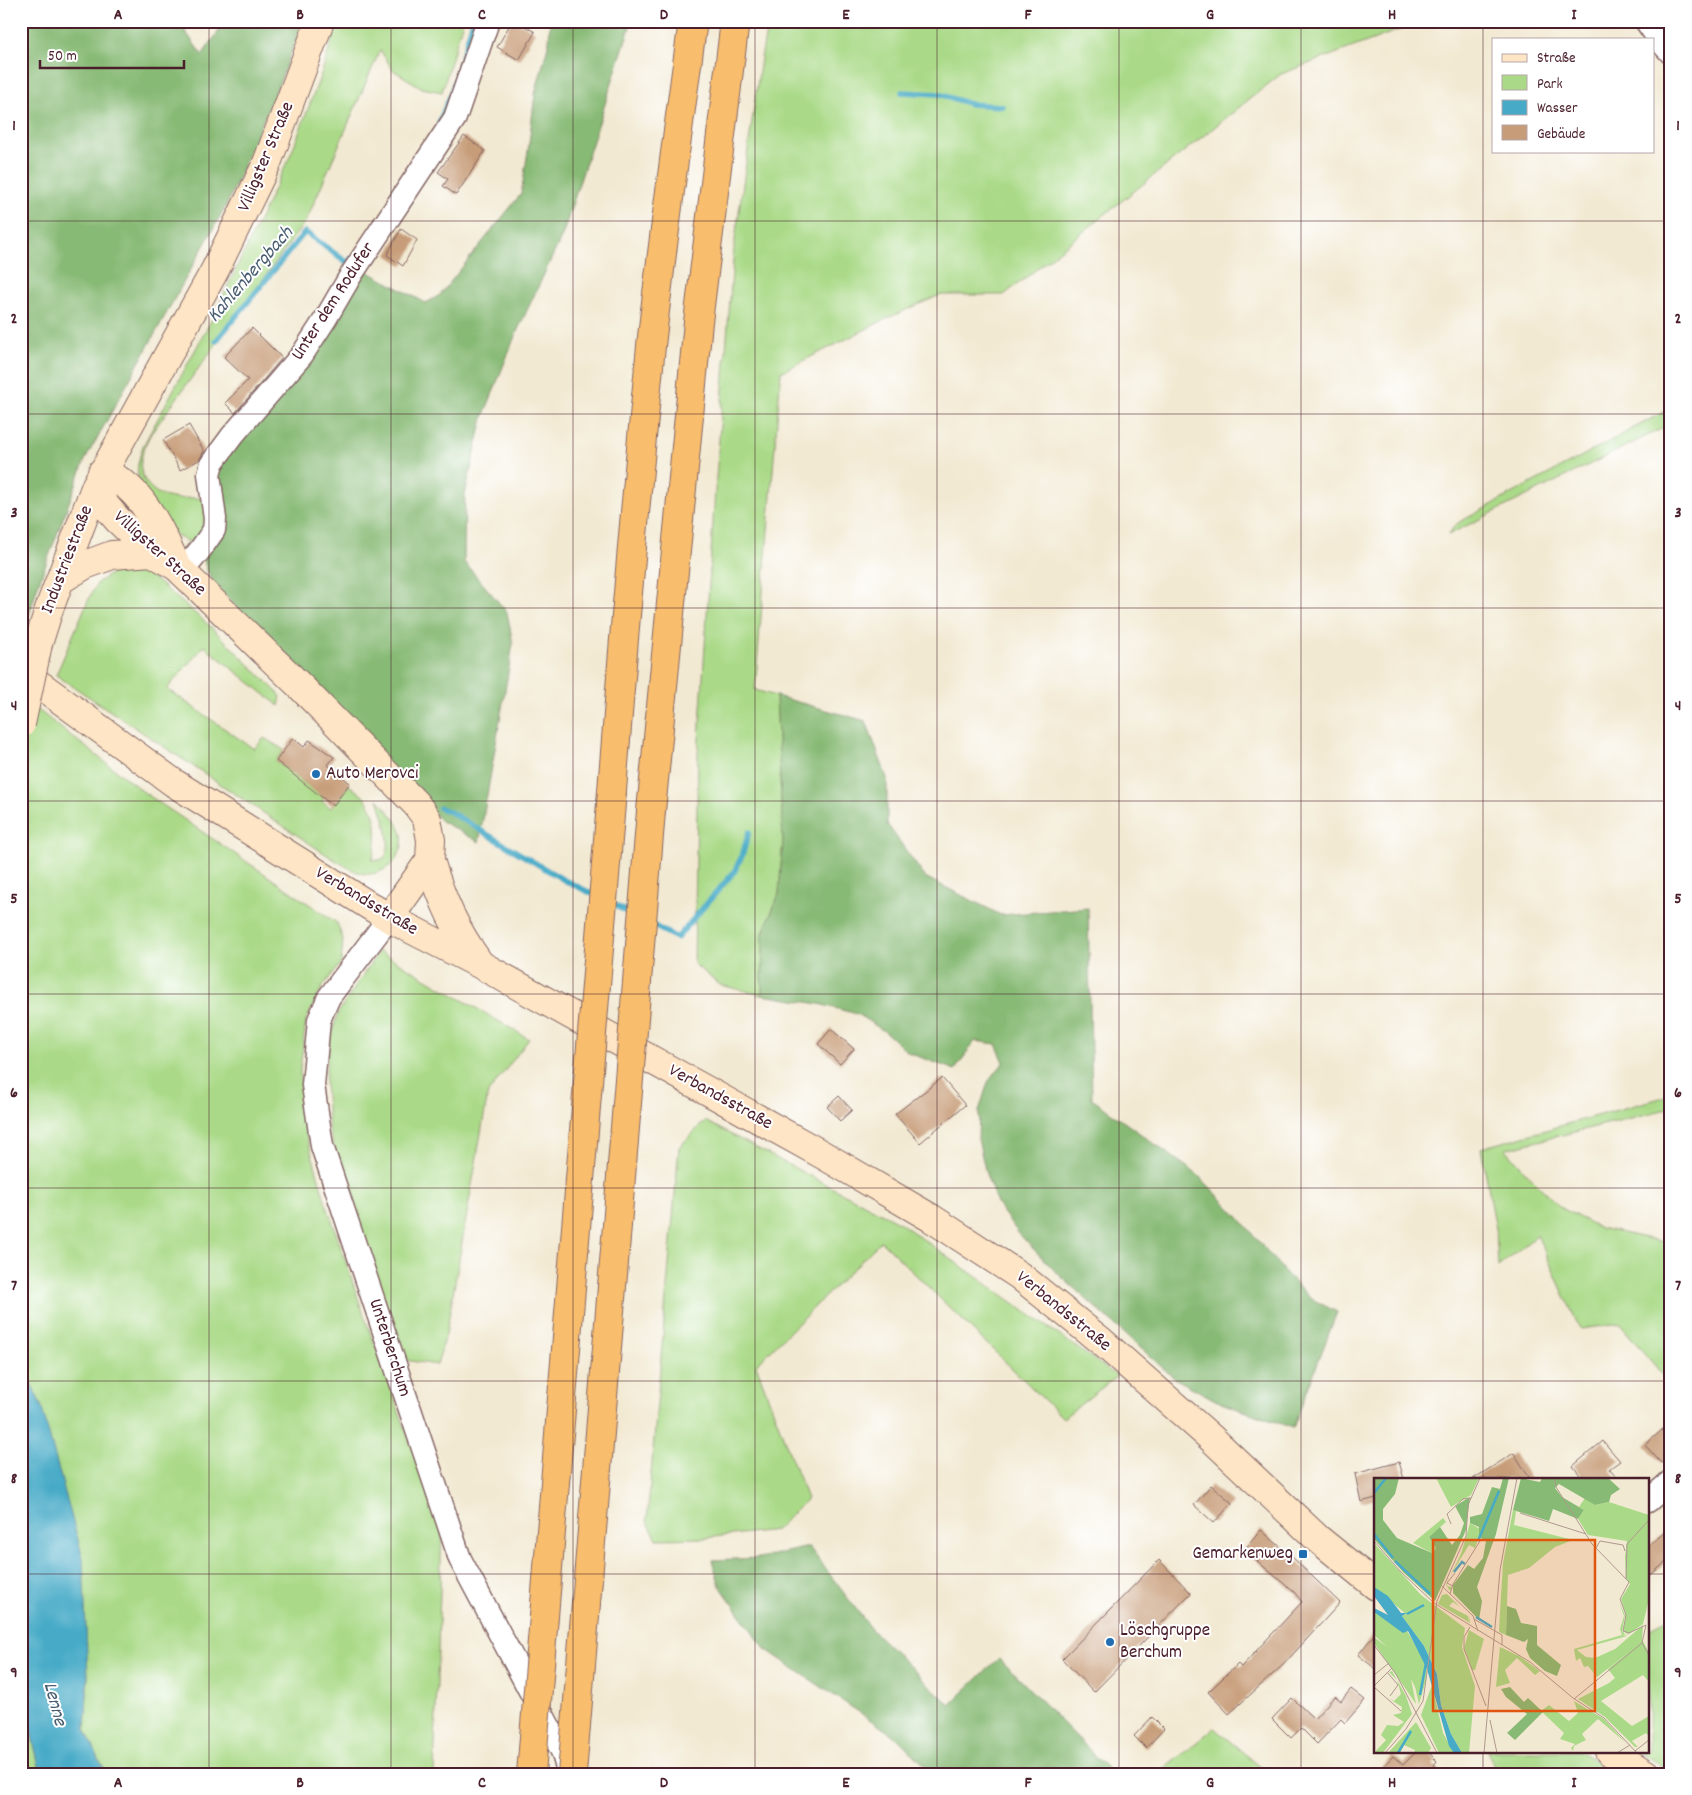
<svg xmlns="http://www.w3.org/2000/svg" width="1692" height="1795" viewBox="0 0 1692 1795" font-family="Dekko,sans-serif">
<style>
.green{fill:#aada88;stroke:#7a7c5a}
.forest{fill:#87ba74;stroke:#686c50}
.water{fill:#47aac7;stroke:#486479}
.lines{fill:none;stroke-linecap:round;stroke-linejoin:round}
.stream{stroke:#47aac7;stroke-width:5.5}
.building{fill:#c79d79}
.minor-casing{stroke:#856665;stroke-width:25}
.secondary-casing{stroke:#856665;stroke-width:30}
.motorway-casing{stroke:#856665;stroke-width:30}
.minor{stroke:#fff;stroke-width:22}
.secondary{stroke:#fde5c5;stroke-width:28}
.motorway{stroke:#f9be6d;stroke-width:28}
.secondary-bridge-casing{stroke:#856665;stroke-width:30;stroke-linecap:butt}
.motorway-bridge-casing{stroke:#856665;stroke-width:30;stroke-linecap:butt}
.secondary-bridge{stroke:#fde5c5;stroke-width:28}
.motorway-bridge{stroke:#f9be6d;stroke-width:28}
.grid{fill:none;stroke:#4a1f2b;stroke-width:1;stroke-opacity:0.55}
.poi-dot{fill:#1f6fb2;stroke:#fff;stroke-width:2}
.labels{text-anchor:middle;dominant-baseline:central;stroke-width:4;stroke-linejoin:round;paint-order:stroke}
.street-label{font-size:19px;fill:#4a1f2b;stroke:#fff}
.poi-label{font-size:19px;fill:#4a1f2b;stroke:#fff;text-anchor:start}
.water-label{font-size:20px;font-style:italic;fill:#495e71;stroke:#fff}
.inset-river{fill:none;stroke:#47aac7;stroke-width:2.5}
.inset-road{fill:none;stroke:#af988f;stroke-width:1}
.view{fill:#e0560e;fill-opacity:0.15;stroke:#e0560e;stroke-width:2.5}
.inset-edge{fill:none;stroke:#4a1f2b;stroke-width:2.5}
.neatline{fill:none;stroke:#4a1f2b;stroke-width:2}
.grid-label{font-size:16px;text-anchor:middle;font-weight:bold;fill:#4a1f2b}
</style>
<rect width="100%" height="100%" fill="#fff"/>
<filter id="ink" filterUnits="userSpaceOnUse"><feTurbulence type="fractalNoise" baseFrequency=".02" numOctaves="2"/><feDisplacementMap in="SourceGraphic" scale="10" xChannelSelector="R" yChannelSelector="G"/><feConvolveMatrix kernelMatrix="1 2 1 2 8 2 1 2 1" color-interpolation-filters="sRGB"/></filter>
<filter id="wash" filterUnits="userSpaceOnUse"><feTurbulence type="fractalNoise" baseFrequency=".0096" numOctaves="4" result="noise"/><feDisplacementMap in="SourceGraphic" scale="20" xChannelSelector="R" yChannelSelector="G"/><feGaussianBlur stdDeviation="1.12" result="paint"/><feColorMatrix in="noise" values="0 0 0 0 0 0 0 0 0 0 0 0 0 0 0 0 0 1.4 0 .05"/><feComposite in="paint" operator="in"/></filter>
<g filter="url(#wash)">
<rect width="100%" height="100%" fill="#f2e9d2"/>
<path class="green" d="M338,21h125l-21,71 -20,-4 -29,-18 -13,-20 -73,169 -157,216c-4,8 -8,17 -9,26 -3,19 14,35 31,37 11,2 20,-2 31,1l6,24 -15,19c-7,0 -11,-2 -17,-7 -9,-7 -36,-47 -39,-59 -2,-9 2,-21 5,-30l69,-127 79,-165 31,-82z
M768,21h655l-142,53 -277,221h-64l-52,23 -107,54 -26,318 21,6 7,144 -4,54 -16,39 -1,62 -42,-10 -26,-21 4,-209 17,-264 19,-244 27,-189z
M1671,408v16l-223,111 8,-11z
M126,570l19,3 12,8 53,45 71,70 -2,10 -75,-60 -37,43 87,60 10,-11 20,12 -8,11 48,37 -2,3 9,7 18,-23c5,4 11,8 15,12 15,17 15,44 8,63 30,5 10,-47 6,-61 8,10 21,22 24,35 4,21 -16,42 -37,40 -12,-2 -22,-10 -32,-15l-277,-184 33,-77 9,-16 14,-9z
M21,697l124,96 192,130 6,16 -2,24 -18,23 -17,34 -6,50 3,53 22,77 35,104 82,225 -8,245h-328l-21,-45 3,-54 -47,-270 -20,-43z
M379,951l150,88 -41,54 -42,241 -9,31 -33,-5 -75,-228 -4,-49 3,-38 10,-32z
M1671,1095v13l-165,41 25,29 30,30 39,20 59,13h12v144l-51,-61 -40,5 -43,-94 -39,32 -2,-38 -15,-81z
M705,1121l195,102 217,153 -54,42 -182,-177 -125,124 51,134 -31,31 -71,8 -48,1 -10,-18 32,-374z
M1671,1617v155l-33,-21h10v-122z
M21,1689l20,85h-20z
M1214,1728l55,46h-111z
M1487,1751h92l40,23h-121z"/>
<path class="forest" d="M21,21h157l24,34 24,-34h77l-22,58 -54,125 -142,256 -47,125 -17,57v-549l5,-8 -5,-9z
M550,21h82l-70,215 -47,100 -32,82 -18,76 -1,68 43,50 6,32 -34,198 -38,-21 -220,-230c-8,-11 -16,-19 -17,-33l9,-81 148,-209 65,35 14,-8 81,-101 7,-43 7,-57 14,-52z
M776,696l90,25 21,57v46l38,53 76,38 87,-7 4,191 106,76 38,39 47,56 27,28 27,14 -44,116 -72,-25 -47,-25 -118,-106 -37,-38 -22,-30 -11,-30 -8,-35 1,-28 9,-29 16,-20 -8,-18 -21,-3 -20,29 -46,-17 -25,-22 -27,-17 -38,-10 -57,-9 1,-62 16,-39 4,-54z
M809,1547l63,83 78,75 49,-47 114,116h-179l-38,-37 -131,-88 -45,-63 -8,-26 47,-2z"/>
<path class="water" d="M21,1362l20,43 42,153 5,117 -3,54 21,45h-65l-20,-85z"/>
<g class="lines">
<path class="stream" d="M902,92l37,2 31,10 32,2
M439,123l12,-29 22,-73
M216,341l89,-109 43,31 3,-4
M440,808l10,4 114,68 31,15
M610,903l25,13
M650,924l27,14 57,-66 8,-16 7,-24"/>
</g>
<g id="blocks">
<path class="building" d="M512,21h4l19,11 -16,28 -22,-13z
M464,136l21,15 -29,44 -13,-9 5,-7 -10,-7z
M401,229l16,11 -14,26 -16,-11z
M252,328l30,30 -47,55 -10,-10 23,-23 -24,-23z
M189,425l15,26 -5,9 -19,10 -17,-30z
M293,738l11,9 5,-7 25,17 -6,8 22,18 -17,23 -57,-45z
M831,1029l23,20 -14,15 -22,-20z
M942,1078l23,27 -45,38 -25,-29z
M839,1096l13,14 -12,11 -13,-14z
M1671,1422v32l-10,9 -16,-18z
M1603,1441l17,20 -11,8 9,10h-35l-10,-13z
M1514,1453l16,26h-57z
M1399,1462l5,17h-28v19l-15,4 -6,-28z
M1211,1485l21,18 -18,20 -20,-18z
M1671,1527v31l-23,19v-31z
M1261,1530l30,26 49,47 -57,62 -54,49 -21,-22 30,-28 3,3 61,-65 -7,-9 -51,-43z
M1159,1560l32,33 -97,99 -32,-33z
M1376,1632v37l-18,-14z
M1351,1689l14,11 -20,23 -4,-4 -24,25 -16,-16 -10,10 -19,-19 20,-21 22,21 21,-23 6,5z
M1152,1717l12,12 -18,19 -12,-12z
M1417,1751h10l10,10 -3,4 10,9h-68l17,-18 10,9z"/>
</g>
</g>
<g filter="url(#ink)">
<use href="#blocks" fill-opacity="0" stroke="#856665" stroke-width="1"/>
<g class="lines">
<defs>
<path id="minor" d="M1646,21l14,20 11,12
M182,572l18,-22 14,-20 1,-11 -6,-45 3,-11 20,-27 70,-81 24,-37 25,-43 104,-157 33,-97
M389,918l-60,79 -10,23 -6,65 9,61 138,413 102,192 7,23
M1648,1501l23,-20"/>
<path id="secondary" d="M102,472c10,4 19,8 27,16 21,18 37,54 48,79
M96,485l9,20 12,14 35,33 25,15 124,120 115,117 11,15 4,21 -1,20 -41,58
M60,580l25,-15 27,-10 40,-3
M38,644l11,-35 47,-124 119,-215 52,-107 53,-142
M21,671l153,112 215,135 92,47 342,190 108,63 89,58 81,65 109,96 107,101 59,48
M430,860c12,41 25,69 50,104
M1609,1751l37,23"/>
<path id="motorway" d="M612,791c11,-148 24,-297 39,-445 12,-109 27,-217 42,-325
M651,811l47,-489 37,-301"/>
</defs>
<use href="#minor" class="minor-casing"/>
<use href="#secondary" class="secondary-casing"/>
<use href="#motorway" class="motorway-casing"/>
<use href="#minor" class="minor"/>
<use href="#secondary" class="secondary"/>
<use href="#motorway" class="motorway"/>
<defs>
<path id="secondary-bridge" d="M21,724l17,-80"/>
<path id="motorway-bridge" d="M531,1774l81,-983
M572,1774l79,-963"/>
</defs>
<use href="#secondary-bridge" class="secondary-bridge-casing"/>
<use href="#motorway-bridge" class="motorway-bridge-casing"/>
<use href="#secondary-bridge" class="secondary-bridge"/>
<use href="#motorway-bridge" class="motorway-bridge"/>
</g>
</g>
<path class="grid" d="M209,21v1753M391,21v1753M573,21v1753M755,21v1753M937,21v1753M1119,21v1753M1301,21v1753M1483,21v1458M21,221h1650M21,414h1650M21,608h1650M21,801h1650M21,994h1650M21,1188h1650M21,1381h1650M21,1574h1355M1648,1574h23M1483,1751v23"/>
<g class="poi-dot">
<circle cx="316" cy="774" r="5"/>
<rect x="1298" y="1549" width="10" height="10" rx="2.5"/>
<circle cx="1110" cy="1642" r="5"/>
</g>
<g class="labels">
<g class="street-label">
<text transform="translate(267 157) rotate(-67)">Villigster Straße</text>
<text transform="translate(334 302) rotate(-57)">Unter dem Rodufer</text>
<text transform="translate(159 554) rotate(42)">Villigster Straße</text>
<text transform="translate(68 560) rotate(-69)">Industriestraße</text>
<text transform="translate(366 902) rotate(31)">Verbandsstraße</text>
<text transform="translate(720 1098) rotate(29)">Verbandsstraße</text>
<text transform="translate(1063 1312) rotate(39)">Verbandsstraße</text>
<text transform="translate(389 1348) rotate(72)">Unterberchum</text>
</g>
<g class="poi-label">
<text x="326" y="774">Auto Merovci</text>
<text x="1293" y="1554" text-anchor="end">Gemarkenweg</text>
<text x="1120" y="1631">Löschgruppe<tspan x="1120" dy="22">Berchum</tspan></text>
</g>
<g class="water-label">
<text transform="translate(251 275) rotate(-49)">Kahlenbergbach</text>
<text transform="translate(54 1704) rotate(75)">Lenne</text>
</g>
</g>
<g transform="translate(1374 1478)">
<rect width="275" height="275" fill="#f2e9d2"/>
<path d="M62,0h43l-8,17 -20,12zM211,20l10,7 14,-3 40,13v84l-6,25 -14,10 -7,1 5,1 -50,14 9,7 9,1 20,-9 28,-24 -1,17 -45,35 -9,-11 -4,1 -4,-9 -4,3 -2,-12 48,-14 -2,-6 4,-13 -5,-14 6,13 -3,16 3,3h3l-5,-3 3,-16 -5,-16 9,-15 -4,-6 -1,-21 2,-16 -39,-6 -10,-16 6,-9 -5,-3zM139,32l3,1 -2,14 59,15 -18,7 -26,21 -21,7 -2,60 -7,-3 1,-20 3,-49zM69,40l3,4 -17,15 7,11 -4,5 -19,-10zM96,45l10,6 -1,8 -4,11 -6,-3 -22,36v5l5,1 -2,4 -4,-6 1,-3 14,-28zM0,65l47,52 44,33 -3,19 13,39 -6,67h-7l-11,-19 -10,-29 -4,-31 -13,-28 -22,-30 4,-2 -32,-27zM73,116l13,13 -7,-5 -4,4 19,10 1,6v-6l1,7 -32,-19 4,-9zM0,134l29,20 4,-1 15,25 5,13 -1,10 -3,-6 3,7 -7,24 -4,-17 -4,-8 5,25 -42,-61v-6l13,10 -13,-12zM95,152l15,9 -9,31h-3l-8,-22zM269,163l6,12v29l-6,-7 -42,26 31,25 17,-10v20l-3,-3 -14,8 6,6h-3l-30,-30 -27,-18 31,-16 6,-5 -7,-9zM126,169l19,9 21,15 -5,4 -18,-17 -12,12 5,13 -14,4zM18,193l14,25 6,18 -29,39h-9l12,-13 -5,-5 6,-10 11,1 6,-4 -11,-7 8,-2 1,-6 -14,-9 6,3 7,-7 -4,-14 -8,-8zM58,207l11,48 11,20h-15l-18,-38zM200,223l30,18 21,23 -27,-23 -16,15 4,6 -12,6 -1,5 -2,-3 4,-4 -15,-5 4,-6 -23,-22 8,-6 20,16 9,-8zM42,244l15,26 -3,5h-14l1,-3 -11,-5 -4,8h-12z" fill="#aada88"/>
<path d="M0,0h25l-4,16 -12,15v11l14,18 35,15 4,-5 -7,-11 11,-10 12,18 8,-10 4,-12 -9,-17 15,-9 -4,33 -31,71 -32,-29 -29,-33zM129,0h6l-13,56 -19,53 5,14 -3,19 -26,-27v-8l15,-20 6,4 9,-11 3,-17 -7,-4v-10l-9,-4v-6l12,-3 10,-27 8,2zM147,0l19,4 2,-4h66l12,11 -9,6 -2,7 -14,3 -36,-21 -4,4 7,9 22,13 -6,9 -25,-10 -4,12 -36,-11zM133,128l9,3 5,14 16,3v19l24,20 -4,11 -12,-5 -15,-13 -4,-9 2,-10 -4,3 -18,-7zM136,209l14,15 4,-4 15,14 -28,28 -8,-7 20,-19 -21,-17 -5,-8z" fill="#87ba74"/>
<path d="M0,109l14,9 13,17h6l-5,3 22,30 13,28 4,31 10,29 11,19h-8l-5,-7 -22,-77 -19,-38 -5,2 -29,-21v-4l14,7 -14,-19z" fill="#47aac7"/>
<path class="inset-river" d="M0,15l12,-15M0,56l19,24M104,63l21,-50M21,83l35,33M80,94l8,-10 3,2M33,136l17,-9M102,139l16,10M46,217l6,-32M24,275l13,-22"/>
<path class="inset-road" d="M180,0l2,9 36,57 37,38 -9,17 6,16 -3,16 6,2 17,-8 -4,18 7,12M146,35l66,21M77,46l-4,-10 16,-15 8,-1M0,63l26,30 34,32 96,59 43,36 31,20 33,35M222,70l4,-7 23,4 2,6M252,101l1,-35 22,-24M68,108l31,30 5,15M79,108l-6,-3 8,-10M76,116l3,-10 27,-43M100,141l28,16v10M96,149l-6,10v12l22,57M0,167l22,29 41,79M13,194l11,13 -8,11M0,197l15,-12M0,208l18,-18M0,209l27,24M200,221l68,-56M116,242l7,33M261,273l14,-11M11,275l21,-24 17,-28 14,-100 29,-65 2,-31 12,-27M110,275l16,-183 17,-92M243,275l13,-8"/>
<path class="view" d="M59,62h162v171h-162z"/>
<rect width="275" height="275" class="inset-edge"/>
</g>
<rect width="1692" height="1795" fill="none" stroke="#fff" stroke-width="55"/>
<rect x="1492" y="38" width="162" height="115" fill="#ffffff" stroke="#b7a5aa"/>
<rect x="1502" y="54" width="25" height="8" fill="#fde5c5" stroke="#b7a5aa"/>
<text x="1537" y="62" font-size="15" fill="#4a1f2b">Straße</text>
<rect x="1502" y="75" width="25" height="15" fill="#aada88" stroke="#b7a5aa"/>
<text x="1537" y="88" font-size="15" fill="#4a1f2b">Park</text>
<rect x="1502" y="100" width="25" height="15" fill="#47aac7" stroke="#b7a5aa"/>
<text x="1537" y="112" font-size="15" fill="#4a1f2b">Wasser</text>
<rect x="1502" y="125" width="25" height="15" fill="#c79d79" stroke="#b7a5aa"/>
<text x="1537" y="138" font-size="15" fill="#4a1f2b">Gebäude</text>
<path d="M40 60v8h144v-8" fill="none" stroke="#4a1f2b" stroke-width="2.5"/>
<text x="48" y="60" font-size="15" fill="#4a1f2b" stroke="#ffffff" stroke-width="4" paint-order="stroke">50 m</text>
<rect x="28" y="28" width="1636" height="1740" class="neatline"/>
<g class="grid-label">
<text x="118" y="19">A</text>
<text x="300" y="19">B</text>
<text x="482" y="19">C</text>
<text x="664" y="19">D</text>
<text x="846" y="19">E</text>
<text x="1028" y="19">F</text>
<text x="1210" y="19">G</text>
<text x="1392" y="19">H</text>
<text x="1574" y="19">I</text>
<text x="14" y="130">1</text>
<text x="1678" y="130">1</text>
<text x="14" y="323">2</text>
<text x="1678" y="323">2</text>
<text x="14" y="517">3</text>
<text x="1678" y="517">3</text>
<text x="14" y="710">4</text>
<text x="1678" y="710">4</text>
<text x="14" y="903">5</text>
<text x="1678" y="903">5</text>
<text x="14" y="1097">6</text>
<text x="1678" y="1097">6</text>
<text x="14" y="1290">7</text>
<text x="1678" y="1290">7</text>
<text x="14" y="1483">8</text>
<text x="1678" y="1483">8</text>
<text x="14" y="1677">9</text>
<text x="1678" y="1677">9</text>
<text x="118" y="1787">A</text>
<text x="300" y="1787">B</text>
<text x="482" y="1787">C</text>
<text x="664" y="1787">D</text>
<text x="846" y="1787">E</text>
<text x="1028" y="1787">F</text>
<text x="1210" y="1787">G</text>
<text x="1392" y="1787">H</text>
<text x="1574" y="1787">I</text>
</g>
</svg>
